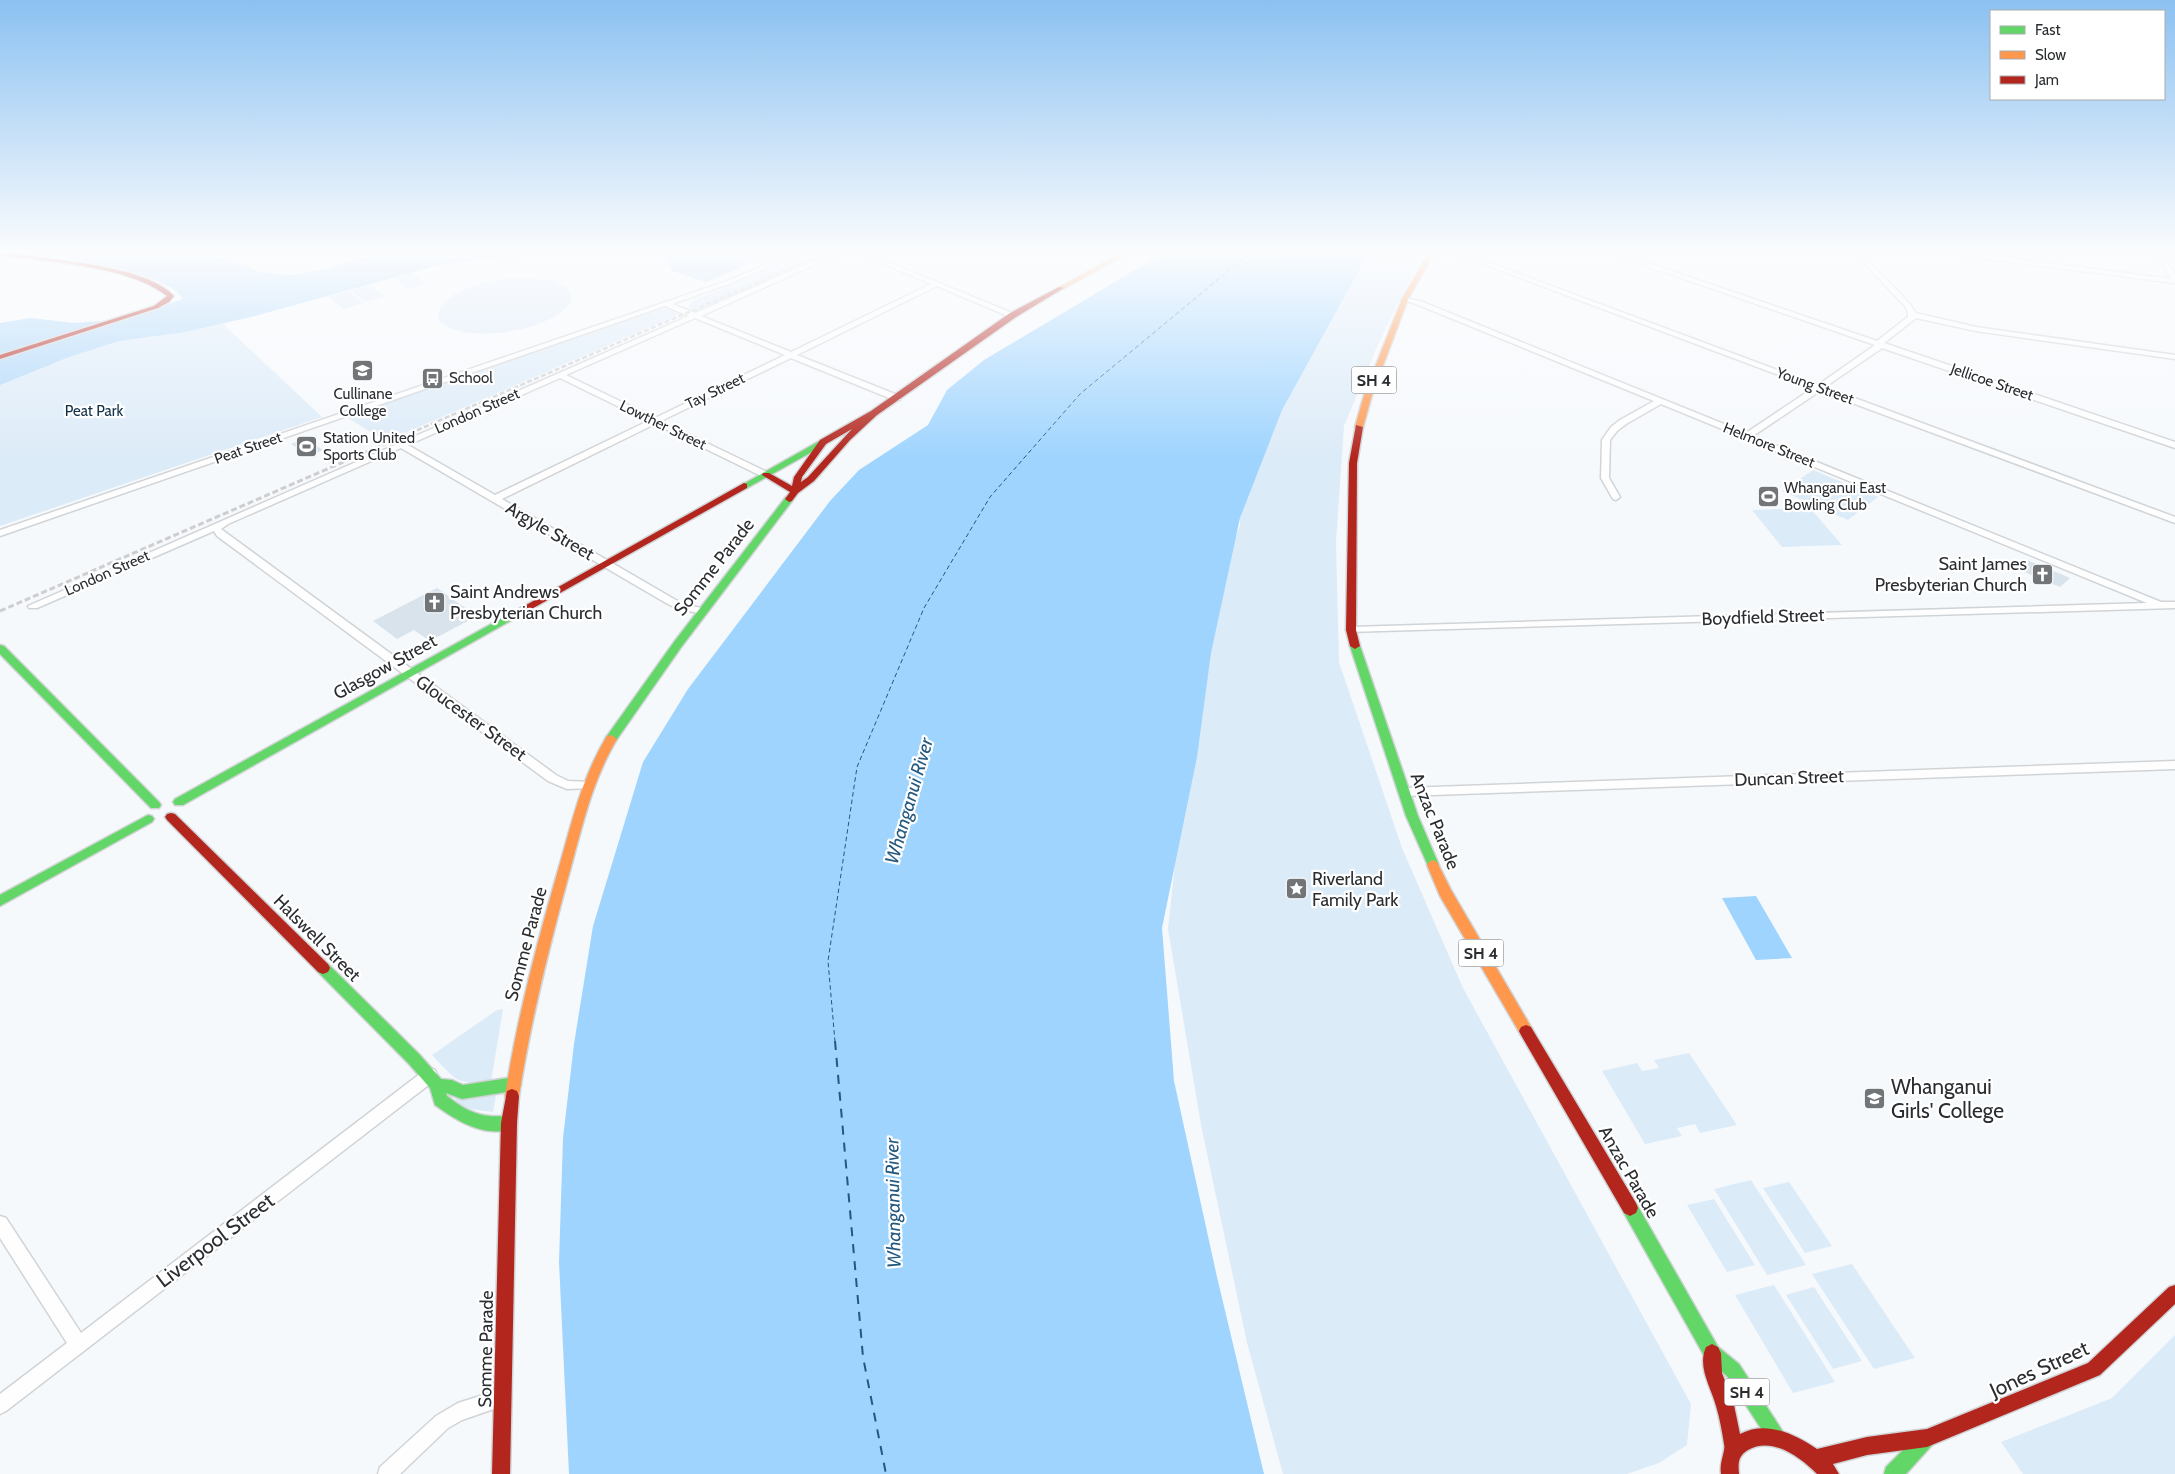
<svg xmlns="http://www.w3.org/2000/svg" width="2175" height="1474" viewBox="0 0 2175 1474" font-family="Cabin,sans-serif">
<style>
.green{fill:#dcebf8}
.forest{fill:#add7f9}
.water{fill:#9fd4fe}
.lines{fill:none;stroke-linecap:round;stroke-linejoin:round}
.ferry-far1{stroke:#23587f;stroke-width:1;stroke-dasharray:4.5 3;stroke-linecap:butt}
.ferry{stroke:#23587f;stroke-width:2;stroke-dasharray:9 8;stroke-linecap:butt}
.building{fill:#d9e3eb}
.street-casing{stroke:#d1d4d6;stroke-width:3}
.fast-casing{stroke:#d1d4d6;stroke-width:3}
.slow-casing{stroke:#d1d4d6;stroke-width:3}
.jam-casing{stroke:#d1d4d6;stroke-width:3}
.street{fill:#fefeff;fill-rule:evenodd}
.fast{fill:#63d668;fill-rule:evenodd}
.slow{fill:#ff974d;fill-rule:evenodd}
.jam{fill:#b3261e;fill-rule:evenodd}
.rail-far1{stroke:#ceced0;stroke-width:2.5;stroke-dasharray:5 2.5;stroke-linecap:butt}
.rail{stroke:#ceced0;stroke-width:3;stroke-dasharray:6 3;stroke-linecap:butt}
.labels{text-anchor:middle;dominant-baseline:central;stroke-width:4.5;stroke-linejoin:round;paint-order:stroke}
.far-poi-label{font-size:15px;fill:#2b2e31;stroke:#fff;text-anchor:start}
.far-street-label{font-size:15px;fill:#2b2e31;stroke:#fff}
.far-park-label{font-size:15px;fill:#113148;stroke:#fff}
.shield{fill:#fff;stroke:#6b6d6f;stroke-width:1}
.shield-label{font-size:16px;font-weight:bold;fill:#2b2e31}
.street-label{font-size:18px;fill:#2b2e31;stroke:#fff}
.poi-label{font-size:18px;fill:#2b2e31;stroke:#fff;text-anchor:start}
.water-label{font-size:19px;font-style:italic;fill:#23587f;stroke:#fff}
.near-poi-label{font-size:21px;fill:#2b2e31;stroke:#fff;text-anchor:start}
.near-street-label{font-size:21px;fill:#2b2e31;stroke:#fff}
</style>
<rect width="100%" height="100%" fill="#f6f9fc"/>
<path class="green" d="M713,252h68l-36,14z
M809,252h24l-131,57 -5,1 -8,-2 3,-7z
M1370,252h56l-11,16 -39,81 -32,77 -8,116 3,120 63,186 61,140 228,416 -4,41 -28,18 -32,11h-344l-36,-131 -46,-218 -33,-196 19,-179 21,-144 32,-80v-8l39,-127 54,-86z
M412,273l15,11 -19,6 -14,-12z
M530,278l23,3 15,7 4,10c-10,33 -114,49 -134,21l2,-12c20,-24 60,-29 90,-29z
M370,285l15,12 -20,5 -14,-11z
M349,291l14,12 -20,6 -14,-12z
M188,297l35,27 99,93 -322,109v-165z
M668,309l12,5 -294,127 -40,-24 313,-107z
M1813,470l65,27 -30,23 -66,-29z
M1810,508l32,37 -60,2 -30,-37z
M503,1009l-12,73c-37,2 -34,-1 -59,-27l65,-45z
M1689,1053l48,72 -37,8 -5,-9 -18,4 5,8 -37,8 -43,-73 35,-8 5,8 17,-3 -5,-8z
M496,1095l-3,17 -32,-4 -6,-10z
M1751,1180l55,85 -39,10 -53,-86z
M1789,1182l43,64 -27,7 -42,-65z
M1714,1199l41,66 -28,7 -40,-67z
M1852,1264l63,94 -41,11 -62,-95z
M1774,1285l61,97 -42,11 -58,-98z
M1814,1287l48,74 -29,8 -47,-74z
M2175,1335v139h-152l-22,-32 111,-44z"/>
<path class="forest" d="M87,252l116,2 34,7 22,11 35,3 31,-6 58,-17h206l-120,9 -33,5 -185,51 -66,15 -66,9 -50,16 -69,28v-62l31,-5 43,5 54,-4 55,-20c-15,-25 -95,-36 -124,-43z
M659,252h64l26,12 -43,18 -34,-11z"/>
<path class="water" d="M1165,252h204l-87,158 -42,108 -29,135 -14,104 -35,171 12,153 43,196 47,197h-695l-10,-212 4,-124 11,-94 19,-118 50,-164 45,-73 142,-188 29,-31 69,-45 19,-35 37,-30z
M1756,896l36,62 -36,2 -34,-62z"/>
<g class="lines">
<path class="ferry-far1" d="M835,1042l-7,-81 29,-194 67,-159 66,-111 90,-103 171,-142"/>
<path class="ferry" d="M835,1041l28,316 23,117"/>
</g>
<path class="building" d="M305,438l18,12 -14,6 -18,-12z
M2027,560l43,18 -10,9 -43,-18z
M437,588l40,28 -47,25 -16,-11 -17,9 -24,-18z"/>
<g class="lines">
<defs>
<path id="street" d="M32,252h10l-17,6 -3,-2z
M795,252h9l-73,31 -59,21 23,9 139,-61h9l-142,64 90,36 140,-68 -76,-32h9l153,63 -7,2 -73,-31 -140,69 103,41v4h-6l-103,-42 -130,63 108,52v4h-6l-108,-53 -153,75 172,100 9,5 23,5 1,2 -1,2 -4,1 -26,-6 -10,-5 -265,-155 -173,76 -7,5 335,246 12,6 24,1 2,3 -2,3 -25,1 -19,-8 -331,-245 -3,-5 -177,77h-8l-1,-2 661,-290 -24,-10 -665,230v-6l727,-249zM695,318l90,37 -130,63 -89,-43zM560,378l88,43 -153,74 -87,-50z
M1451,252h9l358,133 57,-40 -269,-93h10l261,89 31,-24v-5l-4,-7 -51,-53h7l49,51 7,10 60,14 199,28v4l-199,-28 -60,-13 -32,25 291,99v6l-293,-100 -57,39 350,130v6l-355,-132 -67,45 408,166h14v6l-828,24 -1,-2 1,-2 4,-1 796,-24 -486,-199 -35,20 -9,7 -7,9 -1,38 11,19 -4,3 -3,-1 -12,-21 1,-38 9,-13 9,-7 34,-19 -238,-97 -13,-4v-2l17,3 326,132 67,-45z
M1944,252h19l209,27 -18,-27h6l15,21v10l-228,-29z
M2175,761v8l-771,27 -4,-1 -2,-3 2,-3 4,-1z
M430,1068l5,2 2,5 -2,5 -429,331 -6,3v-20l67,-51 -67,-105v-22l6,2 75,115 344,-263z
M502,1389l6,3 3,6 -3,6 -46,16 -14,8 -48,46h-22l2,-7 56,-51 22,-13z"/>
<path id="fast" d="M823,439l4,3 -1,2 -79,44 -3,1 -4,-3z
M789,496l3,1v4l-110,145 -67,96h-8l-2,-3 2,-3 67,-94 112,-145z
M524,606l4,1 1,2 -1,2 -345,194h-8l-2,-3 2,-3z
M1355,643l5,3 58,170 21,49 -2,3 -4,2 -4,-2 -23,-52 -56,-170z
M0,645l4,1 155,156 2,3 -2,3h-8l-151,-154z
M148,815l4,1 2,3 -2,3 -152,84v-11z
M323,962l5,2 91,90 22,25 11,1 11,5 51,-8 5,2 2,5 -2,5 -5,2 -52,8 -16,-6 1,3c13,10 26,19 43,20 8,1 17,-1 24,2l3,5 -3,5c-28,11 -57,-7 -79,-23l-5,-17 -21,-24 -91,-92 -2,-4 2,-4z
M1630,1200l6,3 82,144 21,17 44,68 3,6 -3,6 -6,3 -6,-3 -44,-68 -21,-17 -82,-146 -2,-5 2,-5z
M1927,1429l6,3 3,6 -3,6 -27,30h-22l2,-7 35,-35z"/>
<path id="slow" d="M1123,252h8l-68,37 -5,-1z
M1429,252h6l-27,47 -36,96 -9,32 -7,2 -1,-2 9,-32 38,-96z
M611,735l6,4c-24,40 -34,84 -46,128 -21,76 -40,151 -52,229l-2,5 -5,2 -5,-2 -2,-5c12,-78 32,-153 54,-229 13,-45 23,-90 48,-131z
M1433,860l4,2 14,28 80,137 2,4 -2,4 -5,2 -5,-2 -81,-139 -13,-31 2,-3z"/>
<path id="jam" d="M0,252c15,0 31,4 46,6 36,5 104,12 128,38l-5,6 -11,6 -158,51v-4l154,-49 13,-10c-37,-30 -120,-34 -167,-41z
M1059,287l5,1 -48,29 -139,98 -27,25 -36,41 -16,12 -6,8 -3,1 -4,-3 5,-7 -28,-17 1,-2h6l23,13 2,-9 26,-37 51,-29 139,-98zM852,429l-44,48 -7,5 1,-5 24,-33z
M1356,425l7,2 -6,36 -1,167 4,16 -5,3 -5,-3 -4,-16 3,-167z
M744,483l3,1v4l-219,123h-8l-1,-2z
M171,813l4,1 153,150 2,4 -2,4 -5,2 -5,-2 -151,-152 -2,-3 2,-3z
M1526,1025l5,2 105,176 2,5 -2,5 -6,3 -6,-3 -103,-178 -2,-4 2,-4z
M512,1089l5,2 2,5 -2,27 -7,351h-18l9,-351 6,-32z
M2175,1285v19l-75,71 -173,72 -60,8 -34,9 6,10h-22c-17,-17 -45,-38 -69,-24 -10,6 -10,13 -9,24h-18c-2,-12 5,-23 3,-30 -2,-12 -4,-25 -8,-38 -5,-19 -19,-39 -10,-59l6,-3 6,3 3,6 1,20 12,32 6,29c27,-14 54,0 77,15l50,-12 60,-8 161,-66 81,-76z"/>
</defs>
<use href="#street" class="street-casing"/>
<use href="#fast" class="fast-casing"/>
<use href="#slow" class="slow-casing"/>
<use href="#jam" class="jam-casing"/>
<use href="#street" class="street"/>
<use href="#fast" class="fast"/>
<use href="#slow" class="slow"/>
<use href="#jam" class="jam"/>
<path class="rail-far1" d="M369,451l458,-199"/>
<path class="rail" d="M0,611l371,-161"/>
</g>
<linearGradient id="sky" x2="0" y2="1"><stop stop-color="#8bc1f1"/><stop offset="0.55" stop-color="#fbfcfe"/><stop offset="1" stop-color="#fbfcfe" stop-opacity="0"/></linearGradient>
<rect width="2175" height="458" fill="url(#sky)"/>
<defs>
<symbol id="school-square" viewBox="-11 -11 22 22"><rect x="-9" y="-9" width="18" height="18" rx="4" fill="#727578" stroke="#fff"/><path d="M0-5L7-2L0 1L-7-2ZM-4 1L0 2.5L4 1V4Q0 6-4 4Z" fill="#fff"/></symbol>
<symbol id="bus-square" viewBox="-11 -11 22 22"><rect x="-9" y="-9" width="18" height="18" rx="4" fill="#727578" stroke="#fff"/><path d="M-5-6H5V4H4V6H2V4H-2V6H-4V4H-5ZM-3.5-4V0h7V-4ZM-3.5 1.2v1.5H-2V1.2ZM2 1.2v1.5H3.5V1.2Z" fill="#fff"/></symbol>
<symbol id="stadium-square" viewBox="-11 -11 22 22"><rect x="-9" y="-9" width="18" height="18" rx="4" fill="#727578" stroke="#fff"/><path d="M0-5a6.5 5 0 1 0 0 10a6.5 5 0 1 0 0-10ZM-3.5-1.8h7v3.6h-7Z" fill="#fff"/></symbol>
<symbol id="church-square" viewBox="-11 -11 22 22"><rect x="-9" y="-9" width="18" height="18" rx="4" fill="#727578" stroke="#fff"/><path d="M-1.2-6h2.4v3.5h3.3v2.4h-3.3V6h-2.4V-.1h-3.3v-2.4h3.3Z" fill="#fff"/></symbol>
<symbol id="sight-square" viewBox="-11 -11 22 22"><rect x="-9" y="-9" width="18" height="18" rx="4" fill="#727578" stroke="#fff"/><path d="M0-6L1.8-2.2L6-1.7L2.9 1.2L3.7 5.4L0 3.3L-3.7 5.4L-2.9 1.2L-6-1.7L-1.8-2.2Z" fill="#fff"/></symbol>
</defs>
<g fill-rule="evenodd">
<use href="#school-square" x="350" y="358" width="25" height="25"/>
<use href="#bus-square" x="420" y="366" width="25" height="25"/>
<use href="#stadium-square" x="294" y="434" width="25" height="25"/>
<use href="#stadium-square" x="1756" y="484" width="25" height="25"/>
<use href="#church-square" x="2030" y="562" width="25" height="25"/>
<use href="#church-square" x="422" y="590" width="25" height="25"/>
<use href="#sight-square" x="1284" y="876" width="25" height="25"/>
<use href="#school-square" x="1862" y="1086" width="25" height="25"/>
</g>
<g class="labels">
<g class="far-poi-label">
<text x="449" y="378">School</text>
<text x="363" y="394" text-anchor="middle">Cullinane<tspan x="363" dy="17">College</tspan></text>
<text x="323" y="438">Station United<tspan x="323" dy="17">Sports Club</tspan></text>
<text x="1784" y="488">Whanganui East<tspan x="1784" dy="17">Bowling Club</tspan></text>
</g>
<g class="far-street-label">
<text transform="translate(1992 382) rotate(19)">Jellicoe Street</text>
<text transform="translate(1815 386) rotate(20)">Young Street</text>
<text transform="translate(715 391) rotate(-26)">Tay Street</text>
<text transform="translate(477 411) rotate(-24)">London Street</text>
<text transform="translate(663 425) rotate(26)">Lowther Street</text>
<text transform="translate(1769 445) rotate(22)">Helmore Street</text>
<text transform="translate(248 448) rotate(-19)">Peat Street</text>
<text transform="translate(107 573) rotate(-24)">London Street</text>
</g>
<g class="far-park-label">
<text x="94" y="411">Peat Park</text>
</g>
<g class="shield">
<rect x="1351.5" y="366.5" width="45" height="27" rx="4"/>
<rect x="1458.5" y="939.5" width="45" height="27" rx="4"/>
<rect x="1724.5" y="1378.5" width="45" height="27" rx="4"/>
</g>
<g class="shield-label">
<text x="1374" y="380">SH 4</text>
<text x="1481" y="953">SH 4</text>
<text x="1747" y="1392">SH 4</text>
</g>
<g class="street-label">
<text transform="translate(550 531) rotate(30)">Argyle Street</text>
<text transform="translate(714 567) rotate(-52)">Somme Parade</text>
<text transform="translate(1763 617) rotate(-2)">Boydfield Street</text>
<text transform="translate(385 667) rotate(-29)">Glasgow Street</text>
<text transform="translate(471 718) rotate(36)">Gloucester Street</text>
<text transform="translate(1789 778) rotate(-2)">Duncan Street</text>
<text transform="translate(1435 821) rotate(68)">Anzac Parade</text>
<text transform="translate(317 938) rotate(45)">Halswell Street</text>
<text transform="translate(526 944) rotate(-75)">Somme Parade</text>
<text transform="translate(1629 1172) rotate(60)">Anzac Parade</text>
<text transform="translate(486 1349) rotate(-89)">Somme Parade</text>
</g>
<g class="poi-label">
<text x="2027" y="564" text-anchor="end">Saint James<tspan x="2027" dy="21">Presbyterian Church</tspan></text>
<text x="450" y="592">Saint Andrews<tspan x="450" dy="21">Presbyterian Church</tspan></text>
<text x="1312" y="879">Riverland<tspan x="1312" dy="21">Family Park</tspan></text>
</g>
<g class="water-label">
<text transform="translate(909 801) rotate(-74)">Whanganui River</text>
<text transform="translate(893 1203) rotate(-91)">Whanganui River</text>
</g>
<g class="near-poi-label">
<text x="1891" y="1086">Whanganui<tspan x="1891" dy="24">Girls' College</tspan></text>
</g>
<g class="near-street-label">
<text transform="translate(215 1240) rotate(-37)">Liverpool Street</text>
<text transform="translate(2039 1369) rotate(-25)">Jones Street</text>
</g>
</g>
<rect x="1990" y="10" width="175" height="90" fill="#ffffff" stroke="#aaabad"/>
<rect x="2000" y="26" width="25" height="8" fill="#63d668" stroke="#aaabad"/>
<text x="2035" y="35" font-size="15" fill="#2b2e31">Fast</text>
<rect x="2000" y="51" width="25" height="8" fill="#ff974d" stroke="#aaabad"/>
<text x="2035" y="60" font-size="15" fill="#2b2e31">Slow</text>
<rect x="2000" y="76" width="25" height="8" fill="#b3261e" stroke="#aaabad"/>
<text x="2035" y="85" font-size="15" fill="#2b2e31">Jam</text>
</svg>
